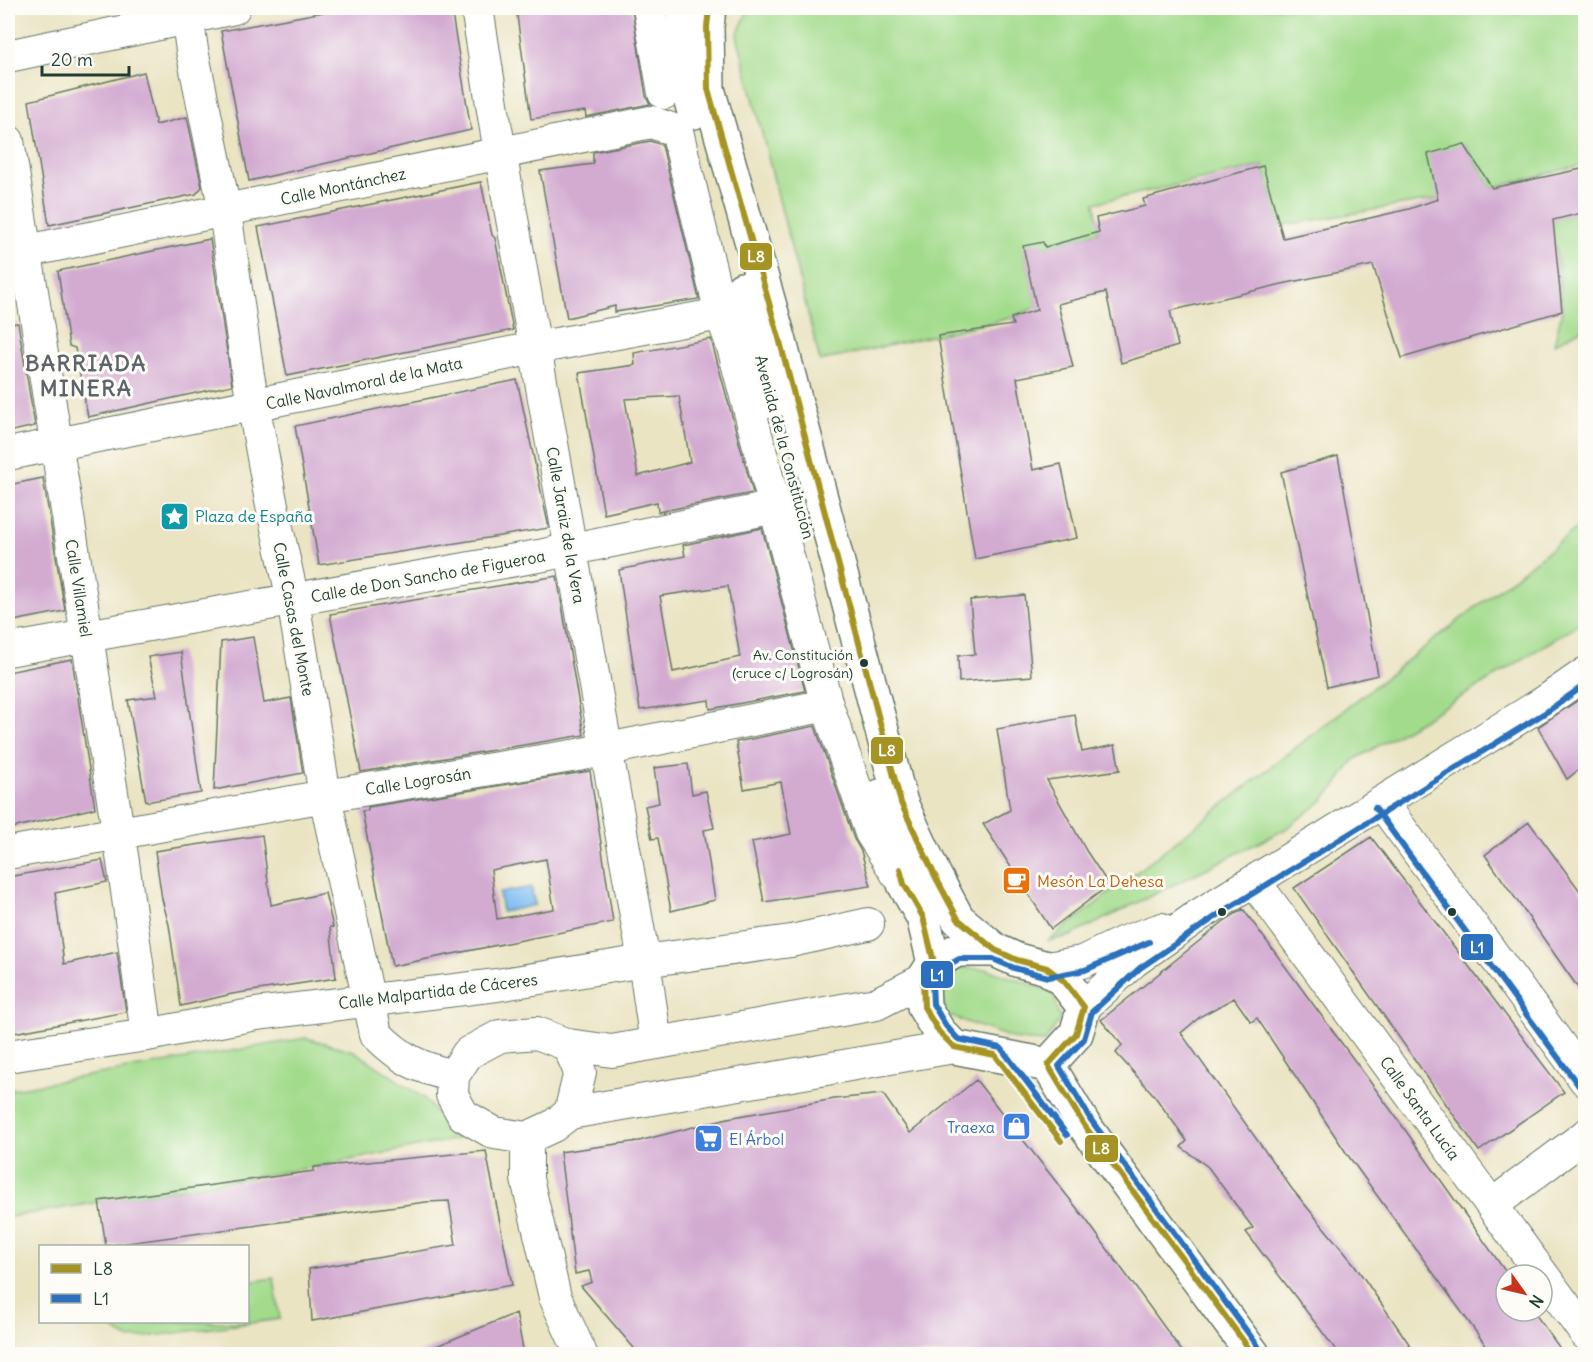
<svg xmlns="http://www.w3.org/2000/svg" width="1593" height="1362" viewBox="0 0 1593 1362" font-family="Delius,sans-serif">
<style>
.green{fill:#a3db8c;stroke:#618c60;stroke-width:1.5}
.water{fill:#7fbef3;stroke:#4f7e94;stroke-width:1.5}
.building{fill:#d3abd1;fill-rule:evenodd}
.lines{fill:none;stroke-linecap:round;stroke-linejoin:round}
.minor-casing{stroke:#676;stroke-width:34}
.major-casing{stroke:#676;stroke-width:36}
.minor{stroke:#fff;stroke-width:32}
.major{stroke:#fff;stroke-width:33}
.bus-1-casing{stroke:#fdfcf7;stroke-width:10}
.bus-2-casing{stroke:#fdfcf7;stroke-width:10}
.bus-1{stroke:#a59424;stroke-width:6}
.bus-2{stroke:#2c71be;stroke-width:6}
.bus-dot{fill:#1f3d34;stroke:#fdfcf7;stroke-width:2}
.labels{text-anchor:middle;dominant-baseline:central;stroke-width:6;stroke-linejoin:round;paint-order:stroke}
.bus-label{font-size:14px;fill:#1f3d34;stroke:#fdfcf7;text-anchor:end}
.street-label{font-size:16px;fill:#1f3d34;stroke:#fdfcf7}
.culture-label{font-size:16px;fill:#0d838f;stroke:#fdfcf7;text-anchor:start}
.food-label{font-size:16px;fill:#c56008;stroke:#fdfcf7;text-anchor:start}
.shop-label{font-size:16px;fill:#366cbe;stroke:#fdfcf7;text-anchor:end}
.district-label{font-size:22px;font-weight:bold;letter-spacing:1.5px;fill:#5e646b;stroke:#fdfcf7}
.line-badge{stroke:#fdfcf7;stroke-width:2}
.badge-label{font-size:16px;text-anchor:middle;font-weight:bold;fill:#fff}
</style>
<rect width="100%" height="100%" fill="#fdfcf7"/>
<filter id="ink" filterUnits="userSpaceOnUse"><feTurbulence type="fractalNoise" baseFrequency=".0167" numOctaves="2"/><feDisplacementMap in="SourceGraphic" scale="12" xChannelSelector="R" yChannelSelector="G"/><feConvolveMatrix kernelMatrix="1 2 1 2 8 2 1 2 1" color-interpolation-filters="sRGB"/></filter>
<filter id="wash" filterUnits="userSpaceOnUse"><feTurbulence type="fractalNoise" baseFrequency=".008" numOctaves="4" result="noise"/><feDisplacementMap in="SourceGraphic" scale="24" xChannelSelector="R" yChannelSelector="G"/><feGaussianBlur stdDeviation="1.35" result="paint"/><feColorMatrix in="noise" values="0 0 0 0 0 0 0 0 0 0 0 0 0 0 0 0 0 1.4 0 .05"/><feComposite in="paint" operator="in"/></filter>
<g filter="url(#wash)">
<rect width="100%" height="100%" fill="#eae4c3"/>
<path class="green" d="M749,8h836v156l-93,24 -28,-44 -26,55 -159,27 -16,-60 -168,37 4,29 -74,21 12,54 -26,11 -191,43 -83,-326z
M1585,212v115l-31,17 8,-33 -6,-65 -11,-24z
M1585,522v98l-102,64 -129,76 -19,27 -15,16 -36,27 -214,106 -22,5z
M958,968l28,1 67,23 7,27 -15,23 -27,-2 -72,-25 -4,-21z
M306,1038l48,13 70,47 33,41 -143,28 -306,50v-127z
M274,1278l6,41 -150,20 -15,-8 -3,-9h136v-40z"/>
<path class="water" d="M531,887l4,18 -33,7 -3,-19z"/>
<g id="blocks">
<path class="building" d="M345,8h106l20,122 -222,51 -28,-150z
M516,8h116l14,88 4,8 -64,13 -1,-6 -54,8z
M144,72l12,53 31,-8 15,70 -6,7 -147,31 -20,-124z
M650,141l12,4 37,154 -84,13v-6l-48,12 -27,-147 53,-7v-12z
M1464,144l28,44 94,-20v44l-33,8 9,91 -160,47 -29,-93 -91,19 -112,27 8,35 -57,17 -15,-71 -48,12 15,63 -56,11 16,92 28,-6 16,74 -102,21 -37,-223 75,-11 -2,-7 26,-8 -14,-64 20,-4 2,5 54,-15 -3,-14 49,-12 -2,-7 120,-33 20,72 126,-29 29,-10 -10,-45z
M481,182l11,53 3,3 18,92 -226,46 -29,-149z
M210,239l22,146 -144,32 -13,-69 -6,-2 -11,-75z
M18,323l17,103 -27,6v-108z
M711,339l42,154 -95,19 -1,-10 -53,12 -25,-141 56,-8 -1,-12zM679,396l11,66 -52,14 -13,-77z
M517,380l32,148 -230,37 -24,-139z
M1338,456l40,219 -51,12 -46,-215z
M43,478l22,133 -57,11v-137z
M762,528l43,163 -95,18 -1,-9 -69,10 -21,-140 66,-14 -2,-11zM728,586l12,71 -67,15 -13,-76z
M557,576l27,159 -223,37 -31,-158z
M1024,595l8,81 -73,6 -1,-26 17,-2 -5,-54z
M253,637l11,66 27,-5 12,75 -89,17 7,-148z
M181,652l20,141 -55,9 -18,-102 29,-4 -9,-39z
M72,659l23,149 -87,21v-157z
M1586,695v69l-19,15 -29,-52z
M1075,715l7,37 33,-7 5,25 -73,10 40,72 22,33 -58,44 -68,-105 27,-14 -13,-81z
M815,726l39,113 7,12 10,35 -107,16 -12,-60 39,-8 -10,-52 -37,7 -8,-47z
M688,764l4,30 14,-3 8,37 -10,2 11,70 -44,11 -13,-73 -6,1 -7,-33 14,-3 -5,-35z
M590,771l23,151 -221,44 -30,-155 6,-1v-3zM546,859l8,50 -57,10 -6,-49z
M1529,822l57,77v100l-101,-144z
M262,835l9,70 54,-12 8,34h-3l6,51 -104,16 -51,12 -12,-81 -7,-26 -7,-48z
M1371,837l193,255 -85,59 -185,-263z
M102,860l5,22 -52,11 9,71 53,-12 9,60 -118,22v-157z
M1243,909l153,208 112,158h-2v36h27l31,43h-72l-145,-200 -90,-136 -6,4 -17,-24 -33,18 -20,17 111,156 62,75 62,90h-77l-93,-122 7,-4 -45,-61 -27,-20 6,-6 -34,-47 -37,-41 6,-8 -21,-25 123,-99z
M976,1080l111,141 97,133h-545l-58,-68 11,-4 -3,-11 -14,3 -15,-122 79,-11 89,-23 106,-19 49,-5 27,39z
M486,1151l26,134 -200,36 -3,-52 147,-24 -7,-44 -23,1 -320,44 -7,-45 215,-30v-4z
M516,1313l8,41h-107z"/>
</g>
</g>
<g filter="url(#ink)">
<use href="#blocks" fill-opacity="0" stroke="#676" stroke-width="1.5"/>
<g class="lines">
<defs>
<path id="minor" d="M186,8l6,42 33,161 23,164 23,126 22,99 32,196 51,238c26,26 42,33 77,42
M477,8l18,115 149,838 12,82
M649,8l15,85
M8,56l226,-48
M8,141l115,721 24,173
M8,255l643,-133 26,9 44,183 12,33 94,358 44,128 26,41
M8,454l527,-106 186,-34
M8,650l536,-95 231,-48
M1382,803l204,278
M8,853l317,-57 253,-41 249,-50
M1254,881l332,453
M1047,968l35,-6 42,-20 38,-13
M1084,1007l50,-46 65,-46 344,-212 43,-30
M537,1033l31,12 12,27 -10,41 -17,13 -26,12 -33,-5 -31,-18 -11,-20 1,-19 15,-23 32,-17z
M568,1045l44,6 264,-47 47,-24
M8,1056l139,-21 109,-21 241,-29 147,-24 147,-20 77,-17
M570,1113l384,-66
M527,1138v41l28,118 26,57
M1492,1205l94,-70"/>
<path id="major" d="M684,8l-4,35 8,47 6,22
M709,8l-2,19 1,62 71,249 122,465 34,73 23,43 37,31
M742,289l30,113
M880,796l24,88 19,33 11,46
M957,950h38l22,10 30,8 17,13 20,26 -8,27 -28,31 -94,-18 -15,-15 -15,-25 -1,-27 11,-17z
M1048,1065l36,60 169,229"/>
</defs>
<use href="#minor" class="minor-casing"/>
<use href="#major" class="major-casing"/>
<use href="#minor" class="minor"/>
<use href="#major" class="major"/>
<defs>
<path id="bus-1" d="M709,8l-2,19 1,62 71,249 122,465 34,73 23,43 37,31 22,10 30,8 17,13 20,26 -8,27 -28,31 36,60 169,229
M900,869l4,15 19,33 11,46 -11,17 1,27 15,25 15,15 41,8 66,86"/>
<path id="bus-2" d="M1375,808l204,278
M1067,1135l-66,-87 -43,-9 -12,-13 -13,-22 -1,-21 8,-13 19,-11h34l21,9 34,9 37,-7 64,-28
M1260,1349l-169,-229 -32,-54 25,-27 8,-27 48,-44 81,-55 327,-202 38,-27"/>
</defs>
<use href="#bus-1" class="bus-1-casing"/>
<use href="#bus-2" class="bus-2-casing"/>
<use href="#bus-1" class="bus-1"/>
<use href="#bus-2" class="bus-2"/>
</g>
</g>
<defs>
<symbol id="sight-square" viewBox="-11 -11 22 22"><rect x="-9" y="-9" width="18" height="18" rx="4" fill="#0f9aa8" stroke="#fdfcf7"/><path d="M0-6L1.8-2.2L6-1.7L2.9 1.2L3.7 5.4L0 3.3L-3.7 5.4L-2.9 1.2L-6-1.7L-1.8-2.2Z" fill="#fff"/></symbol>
<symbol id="cafe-square" viewBox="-11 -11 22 22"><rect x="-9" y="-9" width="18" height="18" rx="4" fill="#e8710a" stroke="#fdfcf7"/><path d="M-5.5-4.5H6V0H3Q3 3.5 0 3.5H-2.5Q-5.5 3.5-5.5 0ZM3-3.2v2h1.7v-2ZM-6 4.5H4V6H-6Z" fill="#fff"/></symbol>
<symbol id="shop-square" viewBox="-11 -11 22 22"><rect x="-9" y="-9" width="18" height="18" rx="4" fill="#3f7fe0" stroke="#fdfcf7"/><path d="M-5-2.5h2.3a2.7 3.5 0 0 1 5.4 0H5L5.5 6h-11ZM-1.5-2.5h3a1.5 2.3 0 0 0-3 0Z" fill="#fff"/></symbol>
<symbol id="supermarket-square" viewBox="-11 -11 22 22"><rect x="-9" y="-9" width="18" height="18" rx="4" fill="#3f7fe0" stroke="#fdfcf7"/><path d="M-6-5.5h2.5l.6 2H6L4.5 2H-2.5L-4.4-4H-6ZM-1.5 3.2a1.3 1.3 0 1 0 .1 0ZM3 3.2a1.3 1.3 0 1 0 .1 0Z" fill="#fff"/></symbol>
</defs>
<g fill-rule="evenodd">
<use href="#sight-square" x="158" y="500" width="33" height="33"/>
<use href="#cafe-square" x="1000" y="864" width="33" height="33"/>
<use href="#shop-square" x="1000" y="1110" width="33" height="33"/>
<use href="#supermarket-square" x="692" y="1122" width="33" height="33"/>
</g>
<g class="bus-dot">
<circle cx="864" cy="663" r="5"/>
<circle cx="1222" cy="912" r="5"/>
<circle cx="1452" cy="912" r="5"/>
</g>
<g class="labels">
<g class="bus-label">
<text x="853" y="655">Av. Constitución<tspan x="853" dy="18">(cruce c/ Logrosán)</tspan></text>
</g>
<g class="street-label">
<text transform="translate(343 186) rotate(-12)">Calle Montánchez</text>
<text transform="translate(364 383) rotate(-12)">Calle Navalmoral de la Mata</text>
<text transform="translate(785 447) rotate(75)">Avenida de la Constitución</text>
<text transform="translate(566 525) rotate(80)">Calle Jaraiz de la Vera</text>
<text transform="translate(428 576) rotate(-10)">Calle de Don Sancho de Figueroa</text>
<text transform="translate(79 588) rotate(81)">Calle Villamiel</text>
<text transform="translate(294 619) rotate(79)">Calle Casas del Monte</text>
<text transform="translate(418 781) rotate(-9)">Calle Logrosán</text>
<text transform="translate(438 991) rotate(-7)">Calle Malpartida de Cáceres</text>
<text transform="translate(1420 1108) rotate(54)">Calle Santa Lucía</text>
</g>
<g class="culture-label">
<text x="195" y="516">Plaza de España</text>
</g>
<g class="food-label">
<text x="1037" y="881">Mesón La Dehesa</text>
</g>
<g class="shop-label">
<text x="995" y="1127">Traexa</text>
<text x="729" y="1139" text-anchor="start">El Árbol</text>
</g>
<g class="district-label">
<text x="86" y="363">BARRIADA<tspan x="86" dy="25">MINERA</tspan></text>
</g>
</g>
<g class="line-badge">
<rect x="739" y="242" width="34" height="29" rx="6" fill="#a59424"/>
<rect x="870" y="736" width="34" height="29" rx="6" fill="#a59424"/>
<rect x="1460" y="933" width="34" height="28" rx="6" fill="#2c71be"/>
<rect x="920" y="960" width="34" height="29" rx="6" fill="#2c71be"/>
<rect x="1084" y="1134" width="35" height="29" rx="6" fill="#a59424"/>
</g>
<g class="badge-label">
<text x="756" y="262">L8</text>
<text x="887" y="756">L8</text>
<text x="1477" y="953">L1</text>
<text x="937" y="981">L1</text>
<text x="1101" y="1154">L8</text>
</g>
<rect width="1593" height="1362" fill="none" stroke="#fdfcf7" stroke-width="30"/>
<rect x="39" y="1245" width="210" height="78" fill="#fdfcf7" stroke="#a4b0a9" stroke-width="1.5"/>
<rect x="51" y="1264" width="30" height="9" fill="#a59424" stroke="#a4b0a9" stroke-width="1.5"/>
<text x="93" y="1275" font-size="18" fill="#1f3d34">L8</text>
<rect x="51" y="1294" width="30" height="9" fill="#2c71be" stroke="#a4b0a9" stroke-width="1.5"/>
<text x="93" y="1305" font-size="18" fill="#1f3d34">L1</text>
<g transform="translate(1524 1293) rotate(124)"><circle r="28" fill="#fdfcf7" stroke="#a4b0a9" stroke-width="1.5"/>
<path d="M0-4.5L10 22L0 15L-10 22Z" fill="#c8321e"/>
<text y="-9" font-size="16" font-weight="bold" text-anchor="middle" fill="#1f3d34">N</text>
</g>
<path d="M42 66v9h87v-9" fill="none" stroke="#1f3d34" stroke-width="3"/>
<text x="51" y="66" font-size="18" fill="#1f3d34" stroke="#fdfcf7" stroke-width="4.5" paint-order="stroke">20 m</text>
</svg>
